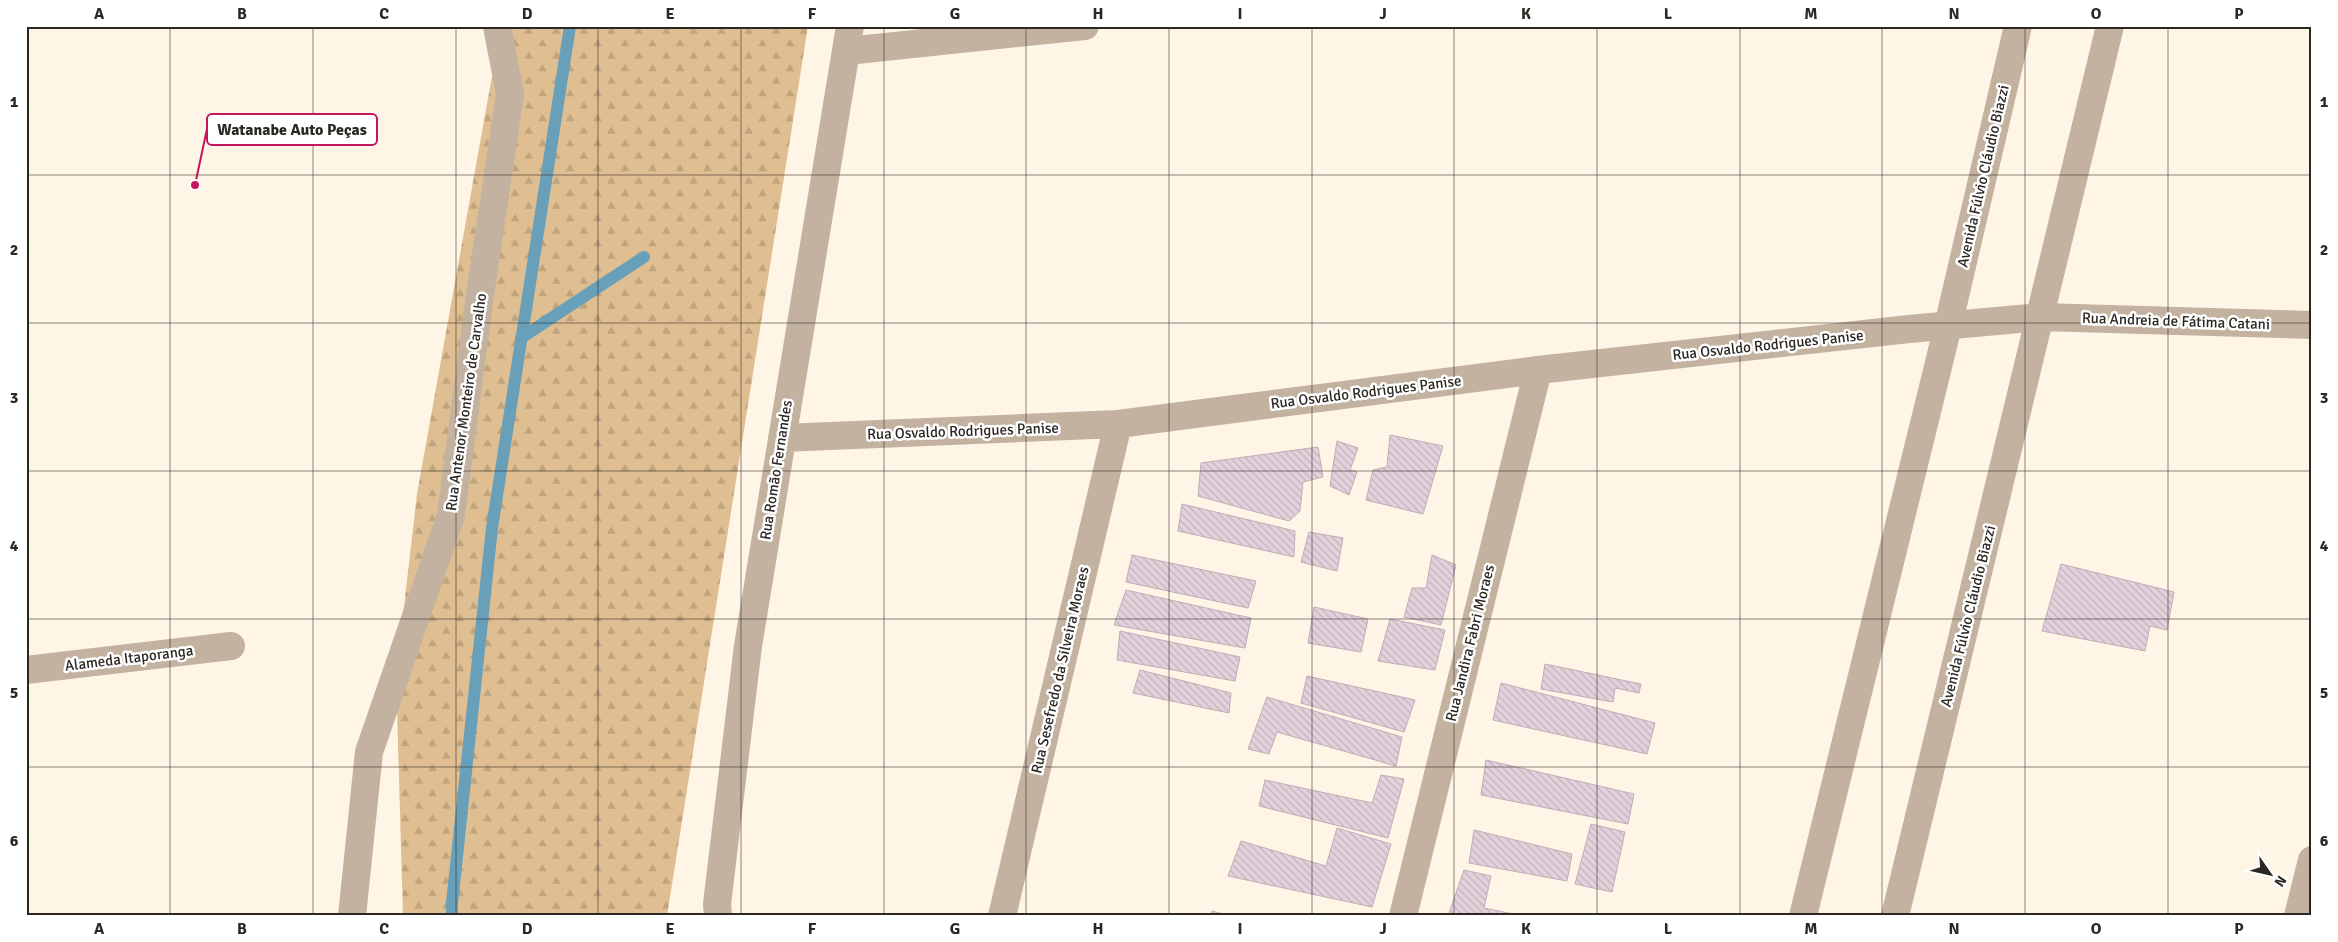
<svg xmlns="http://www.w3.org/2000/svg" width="2338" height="942" viewBox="0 0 2338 942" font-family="Signika,sans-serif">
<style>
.forest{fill:url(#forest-firs)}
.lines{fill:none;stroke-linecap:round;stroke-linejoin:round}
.stream{stroke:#689fb9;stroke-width:12}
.building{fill:url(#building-back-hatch);stroke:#beadb6}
.street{stroke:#c3b2a0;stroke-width:28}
.grid{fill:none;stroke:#2b2722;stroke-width:1;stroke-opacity:0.55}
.labels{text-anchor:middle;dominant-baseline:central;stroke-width:5;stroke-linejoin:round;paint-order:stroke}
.street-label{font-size:15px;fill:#2b2722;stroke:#fff}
.leader{fill:none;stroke:#c2185b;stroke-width:2}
.callout-dot{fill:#c2185b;stroke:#fff;stroke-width:2}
.callout{fill:#fff;stroke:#c2185b;stroke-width:2}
.callout-label{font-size:16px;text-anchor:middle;font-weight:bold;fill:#2b2722}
.neatline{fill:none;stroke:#2b2722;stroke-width:2}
.grid-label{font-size:16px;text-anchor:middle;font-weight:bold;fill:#2b2722}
</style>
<defs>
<pattern id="forest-firs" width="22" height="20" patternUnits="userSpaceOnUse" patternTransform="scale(1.25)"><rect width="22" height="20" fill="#dfbf92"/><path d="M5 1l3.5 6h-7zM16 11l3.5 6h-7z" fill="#c0a47e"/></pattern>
<pattern id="building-back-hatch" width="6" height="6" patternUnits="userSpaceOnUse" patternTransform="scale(1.25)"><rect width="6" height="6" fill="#e3d1db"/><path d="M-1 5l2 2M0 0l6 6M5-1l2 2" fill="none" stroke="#c3b3bc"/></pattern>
</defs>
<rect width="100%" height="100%" fill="#fff5e6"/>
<path class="forest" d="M501,26h307l-141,890h-264l-7,-240 21,-182z"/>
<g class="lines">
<path class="stream" d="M521,338l123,-81
M452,916v-13l40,-375 78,-502"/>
</g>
<path class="building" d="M1390,435l53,11 -20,68 -57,-14 7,-30 14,-3z
M1337,441l21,7 -8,22 7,2 -8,23 -19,-9z
M1318,447l5,30 -20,5 -3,29 -11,10 -91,-25 3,-33z
M1182,504l113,27 -1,26 -116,-26z
M1309,532l34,6 -6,33 -36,-9z
M1132,555l124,26 -8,27 -122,-26z
M1432,555l24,10 -15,60 -37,-8 8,-29h14z
M2061,564l113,28 -7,38 -17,-4 -5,25 -103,-20z
M1126,590l125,28 -6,30 -131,-23z
M1314,607l54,12 -7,33 -53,-9z
M1390,619l55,11 -10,40 -57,-9z
M1120,631l120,26 -5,24 -118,-21z
M1545,664l96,20 -2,9 -24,-5 -2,14 -72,-13z
M1140,670l91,23 -2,20 -96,-20z
M1307,676l108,24 -11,32 -103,-29z
M1501,683l154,40 -8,31 -154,-34z
M1267,697l135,40 -6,29 -119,-34 -8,22 -21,-5z
M1486,760l148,34 -6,30 -147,-29z
M1381,775l23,4 -16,59 -129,-32 6,-26 107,23z
M1591,824l34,8 -13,60 -37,-8z
M1337,828l54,16 -19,63 -144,-31 13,-35 85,25z
M1474,830l98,24 -5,27 -98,-18z
M1464,870l27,6 -7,32 39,8h-75z
M1212,911l19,5h-20z"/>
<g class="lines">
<path class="street" d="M847,51l238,-25
M782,438l336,-14 420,-54 371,-41 132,-12 271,8
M26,670l205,-24
M352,916l17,-164 82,-237 28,-213 31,-208 -13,-68
M718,916l-1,-12 31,-258 102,-620
M1002,916l116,-492
M1403,916l135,-546
M1803,916l145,-590 70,-300
M1895,916l215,-890
M2298,916l14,-56"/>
</g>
<path class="grid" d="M170,26v890M313,26v890M456,26v890M598,26v890M741,26v890M884,26v890M1026,26v890M1169,26v890M1312,26v890M1454,26v890M1597,26v890M1740,26v890M1882,26v890M2025,26v890M2168,26v890M26,175h2286M26,323h2286M26,471h2286M26,619h2286M26,767h2286"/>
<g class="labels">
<g class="street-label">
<text transform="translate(1983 176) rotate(-77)">Avenida Fúlvio Cláudio Biazzi</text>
<text transform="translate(2176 321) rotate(2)">Rua Andreia de Fátima Catani</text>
<text transform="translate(1768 345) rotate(-6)">Rua Osvaldo Rodrigues Panise</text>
<text transform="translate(1366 392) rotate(-7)">Rua Osvaldo Rodrigues Panise</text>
<text transform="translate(466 402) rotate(-82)">Rua Antenor Monteiro de Carvalho</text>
<text transform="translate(963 431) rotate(-2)">Rua Osvaldo Rodrigues Panise</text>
<text transform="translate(776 470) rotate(-81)">Rua Romão Fernandes</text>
<text transform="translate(1968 616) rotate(-76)">Avenida Fúlvio Cláudio Biazzi</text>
<text transform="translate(1470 643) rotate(-76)">Rua Jandira Fabri Moraes</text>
<text transform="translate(129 658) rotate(-7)">Alameda Itaporanga</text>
<text transform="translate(1060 670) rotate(-77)">Rua Sesefredo da Silveira Moraes</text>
</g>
</g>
<path class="leader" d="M195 185L207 129"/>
<circle class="callout-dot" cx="195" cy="185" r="5"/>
<rect class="callout" x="207" y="114" width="170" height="31" rx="5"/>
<g class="callout-label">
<text x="292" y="135">Watanabe Auto Peças</text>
</g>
<rect width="2338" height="942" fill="none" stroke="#ffffff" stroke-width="55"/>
<g transform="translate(2270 874) rotate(124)" stroke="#ffffff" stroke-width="4" paint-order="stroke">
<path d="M0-4L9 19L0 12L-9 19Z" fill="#2b2722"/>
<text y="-8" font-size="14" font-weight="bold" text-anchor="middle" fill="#2b2722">N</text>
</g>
<rect x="28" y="28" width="2282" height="886" class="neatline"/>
<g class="grid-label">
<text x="99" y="19">A</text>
<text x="242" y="19">B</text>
<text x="384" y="19">C</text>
<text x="527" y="19">D</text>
<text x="670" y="19">E</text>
<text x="812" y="19">F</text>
<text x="955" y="19">G</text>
<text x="1098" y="19">H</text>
<text x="1240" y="19">I</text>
<text x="1383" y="19">J</text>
<text x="1526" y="19">K</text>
<text x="1668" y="19">L</text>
<text x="1811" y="19">M</text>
<text x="1954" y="19">N</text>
<text x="2096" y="19">O</text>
<text x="2239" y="19">P</text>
<text x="14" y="107">1</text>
<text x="2324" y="107">1</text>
<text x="14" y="255">2</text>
<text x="2324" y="255">2</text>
<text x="14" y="403">3</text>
<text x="2324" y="403">3</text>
<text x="14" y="551">4</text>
<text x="2324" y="551">4</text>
<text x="14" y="698">5</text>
<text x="2324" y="698">5</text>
<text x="14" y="846">6</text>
<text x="2324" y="846">6</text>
<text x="99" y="934">A</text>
<text x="242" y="934">B</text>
<text x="384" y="934">C</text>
<text x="527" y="934">D</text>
<text x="670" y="934">E</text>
<text x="812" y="934">F</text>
<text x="955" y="934">G</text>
<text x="1098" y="934">H</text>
<text x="1240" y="934">I</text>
<text x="1383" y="934">J</text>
<text x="1526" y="934">K</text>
<text x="1668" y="934">L</text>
<text x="1811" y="934">M</text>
<text x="1954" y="934">N</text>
<text x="2096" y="934">O</text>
<text x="2239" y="934">P</text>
</g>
</svg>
